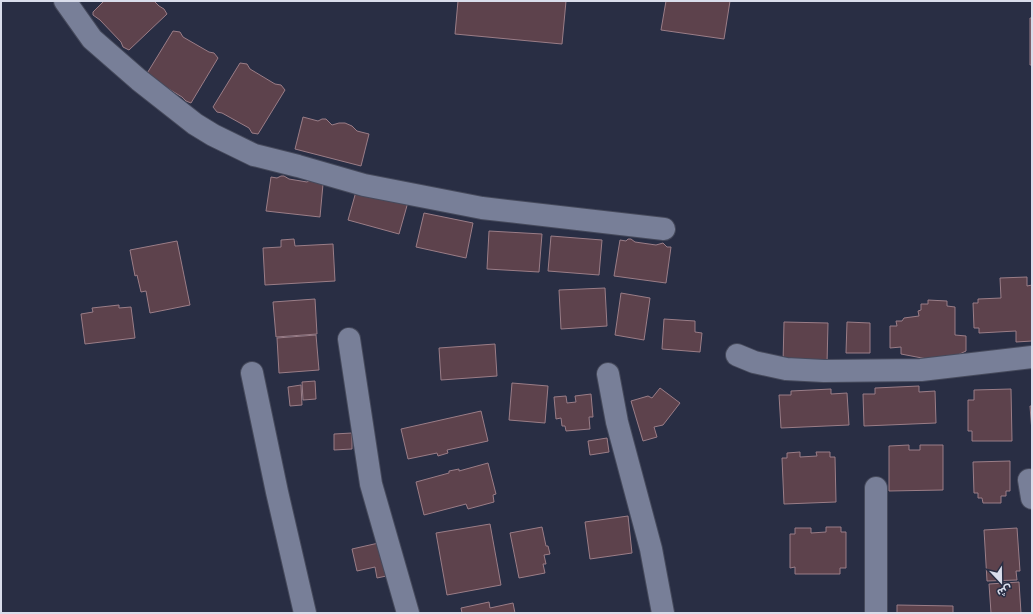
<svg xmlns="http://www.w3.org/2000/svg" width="1033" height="614" viewBox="0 0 1033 614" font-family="Signika,'Noto Sans Arabic',sans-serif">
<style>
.building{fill:#5d424c;stroke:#9a7d87}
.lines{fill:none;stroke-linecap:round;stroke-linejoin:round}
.minor-casing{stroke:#464a5c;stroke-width:24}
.minor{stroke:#787f98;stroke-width:22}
</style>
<rect width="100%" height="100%" fill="#292e44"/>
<path class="building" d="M104,1h50l5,5 5,3 3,5 -38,36 -6,-3 -2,-5 -21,-22 -7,-5v-3z
M458,1h108l-4,43 -107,-10z
M666,1h64l-6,38 -63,-9z
M1030,18h2v47h-2z
M173,31l7,1 3,5 26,15 5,1 4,5 -27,45 -5,-2 -4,-4 -36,-22z
M240,63l7,1 3,5 25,15 6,1 4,5 -27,44 -6,-1 -3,-5 -27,-15 -5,-1 -4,-5z
M303,117l15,4 4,-2h4l6,6 7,-2h6l7,3 5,5 12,3 -8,32 -66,-17z
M281,176h3l5,3 18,3 3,-2 13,4 -3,33 -54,-6 5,-34 6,1z
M357,188l51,14 -9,32 -51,-14z
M424,213l49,10 -7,35 -50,-11z
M489,231l53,3 -3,38 -52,-3z
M551,236l51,4 -3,35 -51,-4z
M294,239l1,7 38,-2 2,37 -70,4 -2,-37 18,-1v-7z
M628,239h3l4,3 21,3 7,-2 4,4h4l-5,36 -52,-7 6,-36 6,1z
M177,241l13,64 -40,8 -4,-22 -5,1 -4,-17 -2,1 -5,-26z
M1027,277v9l5,-1v56l-16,1v-11l-37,2v-5h-5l-1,-25h5v-4l23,-1 -1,-20z
M605,288l2,38 -46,3 -2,-39z
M621,293l29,5 -6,42 -29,-5z
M315,299l2,35 -41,3 -3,-35z
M928,300l19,1v5l8,1v28l11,1v15l-23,11 -42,-8v-7l-11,1v-22h7l-1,-5h6l2,-3 15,-2 -1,-5 3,-1v-6h7z
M119,305v3l12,-1 4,31 -50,6 -4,-30 12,-2 -1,-4z
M664,319l31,2v11l7,1 -2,19 -38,-3z
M784,322l44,1 -1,41 -44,-1z
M847,322l23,1v30h-24z
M316,335l3,35 -40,3 -2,-35z
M495,344l2,32 -56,4 -2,-32z
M315,381l1,18 -13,1 -1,-18z
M512,383l36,3 -3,37 -36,-3z
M301,385l1,20 -12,1 -2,-19z
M919,386v6l16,-1 1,32 -72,3 -1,-32h12v-6z
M660,388l20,15 -17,22 -9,2 3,10 -14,4 -12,-40 17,-5 4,2z
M831,389v5l16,-1 2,32 -68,3 -2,-33h12v-4z
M1011,389l1,52h-40v-10h-4v-31h6v-10z
M591,394l2,23h-4l1,12 -24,2 -1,-5h-3l-1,-8 -5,1 -2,-22 12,-1 1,7 9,-1 -1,-6z
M1030,406h2v26z
M481,411l7,30 -41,9 1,3 -10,3 -1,-3 -29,6 -7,-30z
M352,433v16l-18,1v-16z
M607,438l2,14 -19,3 -2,-14z
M909,445v5h11v-5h23v45l-54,1v-45z
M800,452v5l17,-1 -1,-4h14v5h5l1,45 -52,2 -2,-46h5v-5z
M1010,461v30h-4v5h-5v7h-18l-1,-5h-4v-5h-4l-1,-31z
M488,463l8,31 -3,1 1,7 -26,7 -2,-5 -42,11 -8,-33 33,-9v-2l10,-2v2z
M628,516l4,37 -42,6 -5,-37z
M490,524l11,61 -54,10 -11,-62z
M542,527l4,19h2l2,8 -6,1 2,9h-3l2,9 -26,5 -9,-45z
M826,527h15v5h5v36h-6v6h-45v-7l-5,1v-34h5v-6h16v5l15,-1z
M1017,528l3,43h-4l1,9 -30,1 -3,-51z
M383,542l8,33 -14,3 -2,-11 -18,4 -5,-22z
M1019,582l2,31h-30l-2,-29z
M489,602l1,6 23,-5 2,10h-53l-1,-5z
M897,605l56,1v7h-56z"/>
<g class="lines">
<defs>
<path id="minor" d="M65,1l27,38 47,41 56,44 18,11 41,20 44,11 66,19 118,23 182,21
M349,339l22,145 37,129
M737,355l17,7 32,7 38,2 97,-1 111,-13
M252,373l25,119 28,121
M608,374l9,48 34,127 12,64
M1029,480l3,18
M876,488v125"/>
</defs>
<use href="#minor" class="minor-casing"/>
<use href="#minor" class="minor"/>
</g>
<rect width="1033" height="614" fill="none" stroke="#d9ddeb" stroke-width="4"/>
<g transform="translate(1001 582) rotate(158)" stroke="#292e44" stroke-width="3" paint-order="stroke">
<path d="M0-3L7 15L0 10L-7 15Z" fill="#d9ddeb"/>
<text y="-6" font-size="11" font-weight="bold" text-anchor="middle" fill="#d9ddeb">ش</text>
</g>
</svg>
